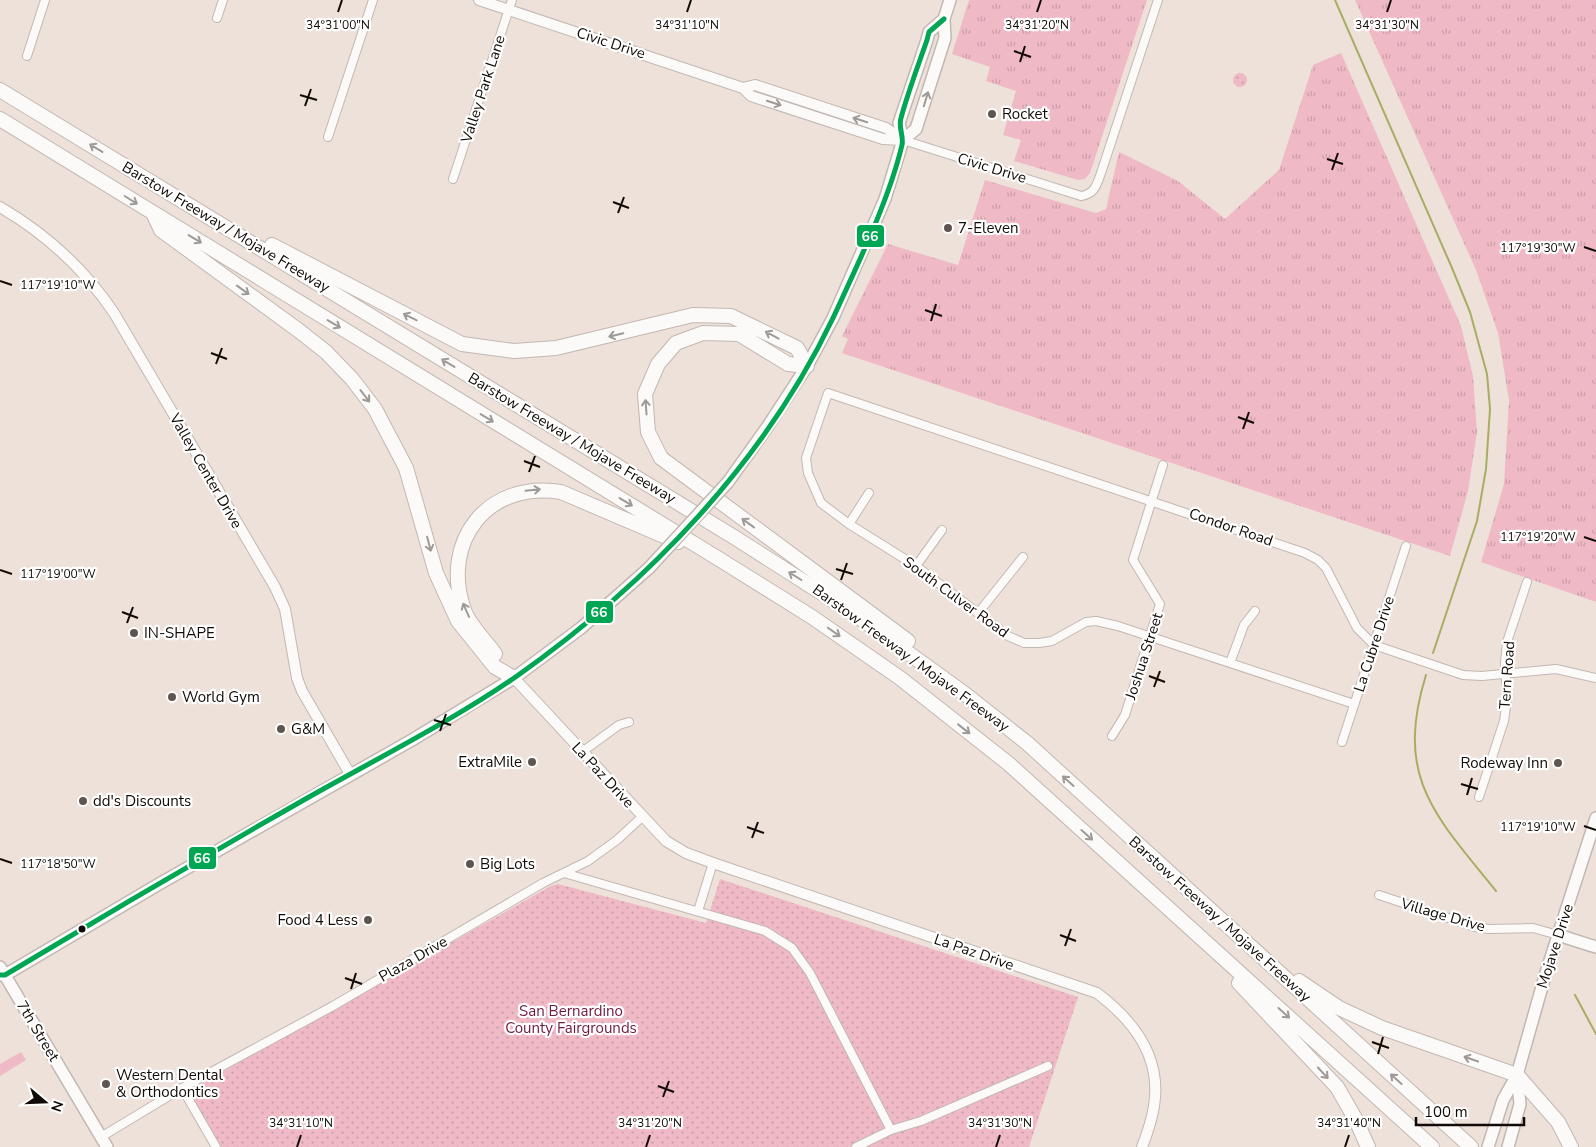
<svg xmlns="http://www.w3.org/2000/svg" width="1596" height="1147" viewBox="0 0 1596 1147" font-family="'Nunito Sans',sans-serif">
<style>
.grass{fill:url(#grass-tufts)}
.park{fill:url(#park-dots)}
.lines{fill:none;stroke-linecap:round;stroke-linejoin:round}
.stream{stroke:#a7ad63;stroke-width:2}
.minor-casing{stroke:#c2b8b2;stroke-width:10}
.tertiary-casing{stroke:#c2b8b2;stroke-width:12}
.secondary-casing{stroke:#c2b8b2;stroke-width:14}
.motorway-casing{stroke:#c2b8b2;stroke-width:16}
.minor{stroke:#fcfaf9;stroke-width:8}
.tertiary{stroke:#fcfaf9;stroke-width:10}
.secondary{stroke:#fcfaf9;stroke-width:11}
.motorway{stroke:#fcfaf9;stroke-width:14}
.secondary-bridge-casing{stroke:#c2b8b2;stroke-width:14;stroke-linecap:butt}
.secondary-bridge{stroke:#fcfaf9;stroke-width:11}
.bus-1-casing{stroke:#fff;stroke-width:9}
.bus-1{stroke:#00a651;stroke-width:5}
.oneway{stroke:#9e9a98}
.ticks{fill:none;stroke:#110a06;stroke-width:2}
.poi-dot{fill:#5e5550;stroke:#fff;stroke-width:2}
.bus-dot{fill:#110a06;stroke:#fff;stroke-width:2}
.labels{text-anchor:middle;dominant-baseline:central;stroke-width:4.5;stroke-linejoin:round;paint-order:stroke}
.street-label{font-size:15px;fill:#110a06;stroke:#fff}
.poi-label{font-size:15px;fill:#110a06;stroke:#fff;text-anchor:start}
.park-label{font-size:15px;fill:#711a40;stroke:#fff}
.ticks-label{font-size:12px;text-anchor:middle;fill:#110a06;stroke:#fff;stroke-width:4.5;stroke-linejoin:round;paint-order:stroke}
.line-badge{stroke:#fff;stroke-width:2}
.badge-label{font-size:14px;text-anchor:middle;font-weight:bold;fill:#fff}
</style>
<defs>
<pattern id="grass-tufts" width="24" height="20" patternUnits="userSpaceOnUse" patternTransform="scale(1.25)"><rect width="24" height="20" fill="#efb9c6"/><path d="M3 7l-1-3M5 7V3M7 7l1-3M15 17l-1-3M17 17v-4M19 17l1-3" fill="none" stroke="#cc9ea9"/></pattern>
<pattern id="park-dots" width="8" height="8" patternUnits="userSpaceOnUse" patternTransform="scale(1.25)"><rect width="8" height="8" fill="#efb9c6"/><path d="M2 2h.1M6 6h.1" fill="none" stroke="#cc9ea9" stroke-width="1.8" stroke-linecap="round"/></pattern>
</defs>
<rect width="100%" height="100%" fill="#ede1d9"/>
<path class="grass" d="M969,0h178l-57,173 -5,6 -7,1 -64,-19 7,-21 -18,-5 13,-44 -30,-10 4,-14 -38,-13z
M1355,0h241v602l-115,-40 23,-78 5,-84 -11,-67 -22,-63z
M1341,53l120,273 12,50 4,56 -9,59 -18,65 -608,-203 6,-14 -6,-3 46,-92 70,21 27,-85 111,33 10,-4 13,-57 59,29 47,38 54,-49 34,-105z
M21,1052l5,8 -26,16v-12z"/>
<path class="park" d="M1233 80a7 7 0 1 1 14 0a7 7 0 1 1-14 0Z
M720,879l358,118 -49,150h-808l-32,-56 362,-205 7,-2 148,39z"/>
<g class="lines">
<path class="stream" d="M1335,0l117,268 18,44 17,62 3,35 -4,60 -9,52 -44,132
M1426,675c-32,103 9,140 70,216
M1575,995l21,39"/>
<defs>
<path id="minor" d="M217,18l6,-18
M27,56l18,-56
M328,137l45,-137
M903,140l178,56c14,-2 16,-12 20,-23l57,-173
M453,179l59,-179
M849,524l20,-31
M916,566l26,-36
M979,612l44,-55
M1230,663l14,-38 11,-14
M1354,704l-236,-78 -22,-5 -10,1 -34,19 -13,2h-15l-16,-7 -92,-70 -67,-42 -28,-21 -13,-30 -2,-15 22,-65 477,160 13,7 8,8 31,60 17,17 89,30 19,1 74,-7 40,9
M1112,736l13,-21 35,-111 -27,-44 30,-95
M1342,742l64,-196
M582,752l37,-27 10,-3
M1479,797l25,-76 3,-21 -2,-38 2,-20 20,-60
M564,873l201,58 27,17 18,25 81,157
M1379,895l96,32 14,2 44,-1 25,7
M698,911l15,-48
M182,1088l34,59
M101,1137l81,-49 151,-82 210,-123 45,-22 29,-21 25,-23
M856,1147l35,-17 30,-9 127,-55"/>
<path id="tertiary" d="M479,0l264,88 12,-3 131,43 17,12
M743,88l8,8 132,43 19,1
M0,207c46,27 84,61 114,106l161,274 10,22 12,69 5,13 48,83
M514,678l152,163 20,12 27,10 384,130c37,28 65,64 57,113 -2,14 -7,28 -12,41"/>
<path id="secondary" d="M903,140l13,-11 29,-91 -1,-19 6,-19
M728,482l40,-56 39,-60 26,-48 52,-119 18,-59 -4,-17 28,-83 2,-8 15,-13
M1558,935l38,12
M0,967l107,180
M0,975h5l154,-91 253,-144 102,-62 67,-50 68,-60
M1488,1147l15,-47 14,-25 28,-99 51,-158
M1508,1147l12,-43 -3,-29"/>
<path id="motorway" d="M0,90l734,447 119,76 112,81 62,49 444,404
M0,119l719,440 93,58 88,61 109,86 423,383
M154,215l7,15 137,100 28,22 26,27 23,30 31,59 30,105 22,48 37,46 19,11
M272,245l190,99 52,7 42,-3 137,-33 38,1 66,32 10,18
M807,366l-19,-2 -49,-30 -36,-1 -27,10 -18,21 -13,30 3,38 13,26 247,183
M495,654c-9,-13 -26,-29 -31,-44 -24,-69 24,-130 97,-118l117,50
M1299,981l40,27 43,20 135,47 41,47 13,25
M1239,983l98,104 19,33 12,27"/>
</defs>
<use href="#minor" class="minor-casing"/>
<use href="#tertiary" class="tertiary-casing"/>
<use href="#secondary" class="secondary-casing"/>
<use href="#motorway" class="motorway-casing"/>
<use href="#minor" class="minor"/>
<use href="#tertiary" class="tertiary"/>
<use href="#secondary" class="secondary"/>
<use href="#motorway" class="motorway"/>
<defs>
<path id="secondary-bridge" d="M649,568l79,-86"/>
</defs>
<use href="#secondary-bridge" class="secondary-bridge-casing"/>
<use href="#secondary-bridge" class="secondary-bridge"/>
<defs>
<path id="bus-1" d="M0,975h5c98,-59 197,-117 297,-174 72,-41 147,-78 215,-125 130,-92 247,-213 316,-358 24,-52 56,-118 69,-173 2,-9 -4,-18 -1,-27 7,-26 17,-52 26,-78l2,-8 15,-13"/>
</defs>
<use href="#bus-1" class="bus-1-casing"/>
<use href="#bus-1" class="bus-1"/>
</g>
<defs><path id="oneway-shaft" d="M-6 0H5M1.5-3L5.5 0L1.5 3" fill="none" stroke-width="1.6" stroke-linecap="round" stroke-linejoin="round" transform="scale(1.25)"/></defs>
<g class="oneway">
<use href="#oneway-shaft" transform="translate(926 99) rotate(-73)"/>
<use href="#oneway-shaft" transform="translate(774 103) rotate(18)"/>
<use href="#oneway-shaft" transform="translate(860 120) rotate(-162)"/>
<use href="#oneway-shaft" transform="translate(96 148) rotate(-149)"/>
<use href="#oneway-shaft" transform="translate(131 200) rotate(32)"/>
<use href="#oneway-shaft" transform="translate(195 239) rotate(31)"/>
<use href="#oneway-shaft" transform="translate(243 290) rotate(36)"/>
<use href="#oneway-shaft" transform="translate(410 317) rotate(-153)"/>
<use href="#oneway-shaft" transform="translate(334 324) rotate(31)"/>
<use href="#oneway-shaft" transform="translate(616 335) rotate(167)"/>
<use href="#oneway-shaft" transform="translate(772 335) rotate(-152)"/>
<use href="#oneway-shaft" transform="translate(448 363) rotate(-149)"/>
<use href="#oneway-shaft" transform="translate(365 396) rotate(52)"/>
<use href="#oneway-shaft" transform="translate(646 407) rotate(-94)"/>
<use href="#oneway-shaft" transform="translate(487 418) rotate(31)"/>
<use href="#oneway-shaft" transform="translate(533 490) rotate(-6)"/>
<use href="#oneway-shaft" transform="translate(626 502) rotate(31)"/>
<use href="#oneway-shaft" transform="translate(748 523) rotate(-144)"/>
<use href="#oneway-shaft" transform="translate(429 544) rotate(75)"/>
<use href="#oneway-shaft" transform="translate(795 576) rotate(-148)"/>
<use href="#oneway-shaft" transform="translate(466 610) rotate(-114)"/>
<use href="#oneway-shaft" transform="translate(834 632) rotate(35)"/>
<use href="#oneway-shaft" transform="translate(964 729) rotate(38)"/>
<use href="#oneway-shaft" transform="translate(1068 781) rotate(-138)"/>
<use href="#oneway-shaft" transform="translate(1087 835) rotate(42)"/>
<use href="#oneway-shaft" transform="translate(1284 1013) rotate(42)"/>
<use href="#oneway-shaft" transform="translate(1471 1059) rotate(-161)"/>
<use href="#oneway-shaft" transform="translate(1323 1073) rotate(47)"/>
<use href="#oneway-shaft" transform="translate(1396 1079) rotate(-138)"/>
</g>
<path class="ticks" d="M338,12l4,-12M687,12l4,-12M1037,12l4,-12M1387,12l4,-12M1014,51l17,6M1020,62l5,-16M300,95l17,5M305,106l6,-17M1327,159l16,5M1332,170l6,-17M613,202l16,6M618,213l6,-16M1584,247l12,4M0,281l12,4M925,310l17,6M931,321l5,-17M211,353l16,6M216,364l6,-16M1238,417l16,6M1243,429l6,-17M524,461l16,6M529,472l6,-16M1584,537l12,4M836,569l17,5M0,570l12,4M841,580l6,-17M122,612l16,6M127,623l6,-16M1149,676l16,6M1154,687l6,-16M434,720l17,5M440,731l6,-17M1461,784l17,5M1467,795l5,-17M1584,826l12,4M747,827l17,6M752,838l6,-16M0,859l12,4M1060,935l16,6M1065,946l6,-17M345,978l17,6M351,989l5,-16M1372,1042l17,6M1378,1054l5,-17M658,1086l16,6M663,1097l6,-16M297,1147l4,-12M646,1147l4,-12M996,1147l4,-12M1345,1147l4,-12"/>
<g class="poi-dot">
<circle cx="992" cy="114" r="5"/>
<circle cx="948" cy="228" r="5"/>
<circle cx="134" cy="633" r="5"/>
<circle cx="172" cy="697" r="5"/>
<circle cx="281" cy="729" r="5"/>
<circle cx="532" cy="762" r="5"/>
<circle cx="1558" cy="763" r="5"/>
<circle cx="83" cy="801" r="5"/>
<circle cx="470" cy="864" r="5"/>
<circle cx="368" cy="920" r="5"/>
<circle cx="106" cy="1084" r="5"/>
</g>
<circle class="bus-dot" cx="82" cy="929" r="4.5"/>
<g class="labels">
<g class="street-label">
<text transform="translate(611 43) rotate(18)">Civic Drive</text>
<text transform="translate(483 89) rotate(-72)">Valley Park Lane</text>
<text transform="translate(992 168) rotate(17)">Civic Drive</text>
<text transform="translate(226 227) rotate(31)">Barstow Freeway / Mojave Freeway</text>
<text transform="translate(572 438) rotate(31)">Barstow Freeway / Mojave Freeway</text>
<text transform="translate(206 471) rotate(60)">Valley Center Drive</text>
<text transform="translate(1231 527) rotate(19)">Condor Road</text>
<text transform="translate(956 597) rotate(36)">South Culver Road</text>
<text transform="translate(1374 644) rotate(-72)">La Cubre Drive</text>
<text transform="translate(1144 656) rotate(-72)">Joshua Street</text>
<text transform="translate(911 658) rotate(36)">Barstow Freeway / Mojave Freeway</text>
<text transform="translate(1507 675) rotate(-86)">Tern Road</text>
<text transform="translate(603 775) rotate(47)">La Paz Drive</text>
<text transform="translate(1443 915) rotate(16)">Village Drive</text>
<text transform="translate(1220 919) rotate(42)">Barstow Freeway / Mojave Freeway</text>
<text transform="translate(1555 946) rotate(-72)">Mojave Drive</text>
<text transform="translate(974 952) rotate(19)">La Paz Drive</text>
<text transform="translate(413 959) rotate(-30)">Plaza Drive</text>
<text transform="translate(38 1031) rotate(59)">7th Street</text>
</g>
<g class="poi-label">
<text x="1002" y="114">Rocket</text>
<text x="958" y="228">7-Eleven</text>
<text x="144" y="633">IN-SHAPE</text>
<text x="182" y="697">World Gym</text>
<text x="291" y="729">G&amp;M</text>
<text x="522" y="762" text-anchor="end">ExtraMile</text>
<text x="1548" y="763" text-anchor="end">Rodeway Inn</text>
<text x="93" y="801">dd's Discounts</text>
<text x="480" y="864">Big Lots</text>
<text x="358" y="920" text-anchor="end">Food 4 Less</text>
<text x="116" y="1075">Western Dental<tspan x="116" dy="17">&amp; Orthodontics</tspan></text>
</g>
<g class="park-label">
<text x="571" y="1011">San Bernardino<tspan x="571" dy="17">County Fairgrounds</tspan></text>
</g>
</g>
<g class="ticks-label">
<text x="687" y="29">34°31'10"N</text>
<text x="1037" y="29">34°31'20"N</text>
<text x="1387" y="29">34°31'30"N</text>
<text x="338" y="29">34°31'00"N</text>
<text x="1538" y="252">117°19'30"W</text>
<text x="58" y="289">117°19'10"W</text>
<text x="1538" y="541">117°19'20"W</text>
<text x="58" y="578">117°19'00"W</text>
<text x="1538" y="831">117°19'10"W</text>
<text x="58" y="868">117°18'50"W</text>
<text x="301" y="1127">34°31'10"N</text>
<text x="650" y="1127">34°31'20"N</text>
<text x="1000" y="1127">34°31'30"N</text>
<text x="1349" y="1127">34°31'40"N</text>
</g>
<g class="line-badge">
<rect x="856" y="224" width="29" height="24" rx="5" fill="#00a651"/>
<rect x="585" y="600" width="29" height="24" rx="5" fill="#00a651"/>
<rect x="188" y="846" width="29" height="24" rx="5" fill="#00a651"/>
</g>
<g class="badge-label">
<text x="870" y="241">66</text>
<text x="599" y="617">66</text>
<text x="202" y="863">66</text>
</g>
<g transform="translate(45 1102) rotate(109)" stroke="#ffffff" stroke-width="4" paint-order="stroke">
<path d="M0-4L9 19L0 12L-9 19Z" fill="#110a06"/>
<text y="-8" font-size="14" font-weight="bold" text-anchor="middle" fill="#110a06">N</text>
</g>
<path d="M1416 1117v8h108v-8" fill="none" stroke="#110a06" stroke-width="2.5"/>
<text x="1424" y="1117" font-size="15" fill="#110a06" stroke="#ffffff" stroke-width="4" paint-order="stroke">100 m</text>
</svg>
